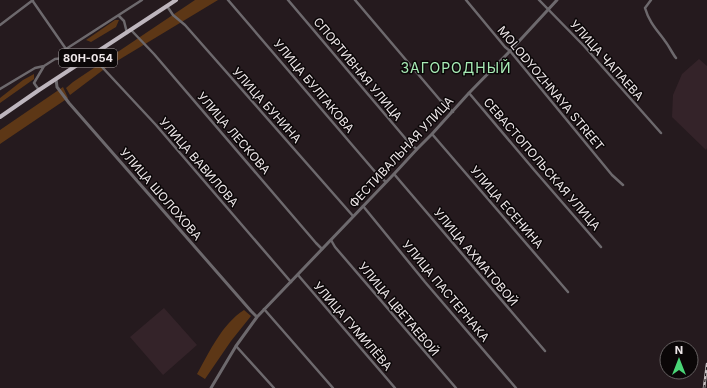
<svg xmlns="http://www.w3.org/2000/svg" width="707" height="388" viewBox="0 0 707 388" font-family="Inter,sans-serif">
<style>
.built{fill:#342329}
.green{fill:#5d3716}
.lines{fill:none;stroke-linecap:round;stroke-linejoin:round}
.minor{stroke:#6d696d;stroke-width:2.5}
.tertiary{stroke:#6d696d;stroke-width:3}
.primary{stroke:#beb6be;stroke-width:4}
.rail-casing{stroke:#c7c0c2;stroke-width:2.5}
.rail{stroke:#0b0708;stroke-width:1;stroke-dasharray:3;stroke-linecap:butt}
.labels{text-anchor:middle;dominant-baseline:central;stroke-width:3;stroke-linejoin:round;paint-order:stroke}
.shield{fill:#0b0708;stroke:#aaa4a6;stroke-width:1}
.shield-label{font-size:11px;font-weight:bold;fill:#eee7e9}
.street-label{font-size:12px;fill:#eee7e9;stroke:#0b0708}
.quarter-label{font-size:14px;letter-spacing:1px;fill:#a7ebb5;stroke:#0b0708}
</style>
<rect width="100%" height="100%" fill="#251a1e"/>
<path class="built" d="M699,59l8,7v82l-1,2 -34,-33 1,-22 9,-21z
M164,308l33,37 -34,30 -33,-38z"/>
<path class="green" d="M195,0h23l-111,67 -37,28 -4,-7 7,-6z
M115,20h4l-3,7 -25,15 -5,-2z
M34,74v5l-34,24v-5l23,-18z
M63,87l5,11 -68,46v-14z
M244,310l7,6 -20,25 -26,38 -8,-5c13,-23 25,-50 47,-64z"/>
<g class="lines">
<path class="minor" d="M32,0l34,49
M228,0l149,174 9,8
M288,0l123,145 6,4
M355,0l85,100 13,12
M466,0l39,47 5,4 102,124 11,10
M539,0l45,46 77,87
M651,0l-6,8c4,14 12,22 20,33 4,5 7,12 11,17
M167,6l6,9 12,10 168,191
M119,16l5,5 3,12
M0,25l33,-25
M131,30l23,24 162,189 6,6
M95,54l7,13 54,58 135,157
M64,58c6,-1 10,2 13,7
M0,89l35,-21 9,-2 11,-7 9,-1v-4l2,-5 76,-49
M39,90l-5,-7 10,-17
M469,93l66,78 66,76
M432,134l136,158
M394,174l151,177
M363,206l62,76 91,106
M331,240l4,7 121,141
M298,275l97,113
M264,309l69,79
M236,346l38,42"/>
<path class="tertiary" d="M56,79l1,8 12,16 182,208 6,6
M211,388l25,-42 21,-29 137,-143 23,-25 15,-15 37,-41 41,-42 47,-51"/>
<path class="primary" d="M0,117l39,-27 137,-90"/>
<defs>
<path id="rail" d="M704,388l3,-24"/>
</defs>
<use href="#rail" class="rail-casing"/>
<use href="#rail" class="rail"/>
</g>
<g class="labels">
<rect class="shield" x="59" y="49" width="58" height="18" rx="3"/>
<g class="shield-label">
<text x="88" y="58">80Н-054</text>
</g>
<g class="street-label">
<text transform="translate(607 60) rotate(48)">УЛИЦА ЧАПАЕВА</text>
<text transform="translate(358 69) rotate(50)">СПОРТИВНАЯ УЛИЦА</text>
<text transform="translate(314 86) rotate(50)">УЛИЦА БУЛГАКОВА</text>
<text transform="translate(551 88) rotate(50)">MOLODYOZHNAYA STREET</text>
<text transform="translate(267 105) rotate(48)">УЛИЦА БУНИНА</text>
<text transform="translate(234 133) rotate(49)">УЛИЦА ЛЕСКОВА</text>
<text transform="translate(401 152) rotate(-47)">ФЕСТИВАЛЬНАЯ УЛИЦА</text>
<text transform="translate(199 162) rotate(49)">УЛИЦА ВАВИЛОВА</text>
<text transform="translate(542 164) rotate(49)">СЕВАСТОПОЛЬСКАЯ УЛИЦА</text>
<text transform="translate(161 194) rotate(49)">УЛИЦА ШОЛОХОВА</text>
<text transform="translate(507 207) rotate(49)">УЛИЦА ЕСЕНИНА</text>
<text transform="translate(476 257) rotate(50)">УЛИЦА АХМАТОВОЙ</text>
<text transform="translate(446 291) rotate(50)">УЛИЦА ПАСТЕРНАКА</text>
<text transform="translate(399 309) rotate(50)">УЛИЦА ЦВЕТАЕВОЙ</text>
<text transform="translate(353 326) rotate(49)">УЛИЦА ГУМИЛЁВА</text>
</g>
<g class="quarter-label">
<text x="456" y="67">ЗАГОРОДНЫЙ</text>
</g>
</g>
<g transform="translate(679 360)"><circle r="19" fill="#0b0708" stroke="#666162"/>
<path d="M0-3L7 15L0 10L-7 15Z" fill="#4ad677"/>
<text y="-6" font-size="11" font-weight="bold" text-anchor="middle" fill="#eee7e9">N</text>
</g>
</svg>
